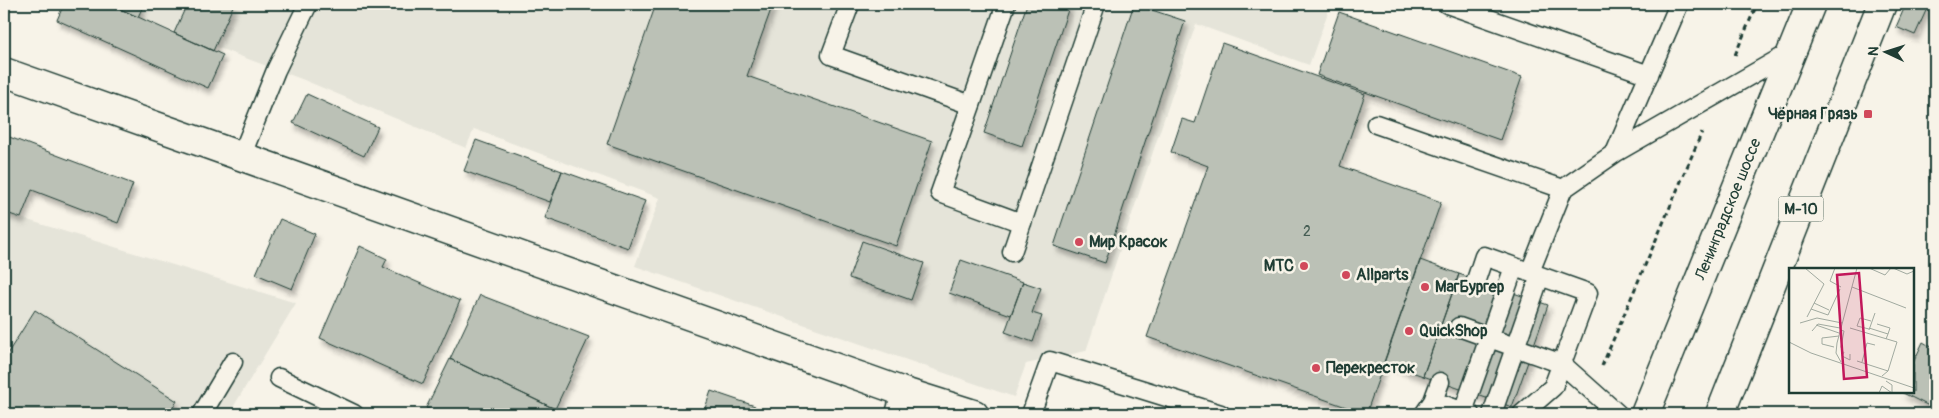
<svg xmlns="http://www.w3.org/2000/svg" width="1939" height="418" viewBox="0 0 1939 418" font-family="Pangolin,sans-serif">
<style>
.built{fill:#e5e4d9}
.building{fill:#bbc1b6;stroke:#1f3d34;filter:url(#shadow)}
.lines{fill:none;stroke-linecap:round;stroke-linejoin:round}
.lane-casing{stroke:#1f3d34;stroke-width:21}
.secondary-casing{stroke:#1f3d34;stroke-width:31}
.highway-casing{stroke:#1f3d34;stroke-width:31}
.path{stroke:#1f3d34;stroke-width:3;stroke-dasharray:5 4;stroke-linecap:butt}
.lane{stroke:#f7f3e8;stroke-width:18}
.secondary{stroke:#f7f3e8;stroke-width:28}
.highway{stroke:#f7f3e8;stroke-width:28}
.poi-dot{fill:#d1495b;stroke:#f7f3e8;stroke-width:2}
.labels{text-anchor:middle;dominant-baseline:central;stroke-width:5;stroke-linejoin:round;paint-order:stroke}
.number-label{font-size:14px;fill:#465e54}
.shield{fill:#f7f3e8;stroke:#60746a;stroke-width:1}
.shield-label{font-size:15px;font-weight:bold;fill:#1f3d34}
.poi-label{font-size:16px;font-weight:bold;fill:#1f3d34;stroke:#f7f3e8;text-anchor:start}
.street-label{font-size:16px;fill:#1f3d34;stroke:#f7f3e8}
.inset-road{fill:none;stroke:#a1aaa0;stroke-width:1}
.view{fill:#c2185b;fill-opacity:0.15;stroke:#c2185b;stroke-width:2.5}
.inset-edge{fill:none;stroke:#1f3d34;stroke-width:2.5}
</style>
<defs>
<filter id="shadow"><feDropShadow dx="3" dy="5.5" stdDeviation="2.5" flood-color="#0004"/></filter>
</defs>
<rect width="100%" height="100%" fill="#f7f3e8"/>
<filter id="ink" filterUnits="userSpaceOnUse"><feTurbulence type="fractalNoise" baseFrequency=".02" numOctaves="2"/><feDisplacementMap in="SourceGraphic" scale="10" xChannelSelector="R" yChannelSelector="G"/><feConvolveMatrix kernelMatrix="1 2 1 2 8 2 1 2 1" color-interpolation-filters="sRGB"/></filter>
<g filter="url(#ink)">
<path class="built" d="M101,4h1230l-22,61 -113,-41 -110,327 -60,13 -12,33 -379,-131 25,-68 -186,-69 -8,19 -162,-68z
M4,212l17,6 275,85 -67,111h-225z"/>
<path class="building" d="M64,4h45l114,51 -15,33 -151,-68z
M109,4h35l-6,13z
M187,4h47l-21,47 -39,-18z
M656,4h117l-26,72 185,65 -36,105 -289,-102z
M1027,4h43l-48,142 -38,-13z
M1134,4l51,17 -80,242 -51,-17z
M1906,4h23l-14,31 -19,-8z
M1339,12l183,65 -22,63 -183,-65z
M1222,43l143,51 -25,72 101,36 -75,212 -219,-77 61,-171 -37,-14 11,-33 13,4z
M307,94l71,33 -14,29 -71,-33z
M4,135l129,49 -15,39 -86,-33 -11,28 -17,-6z
M476,140l86,31 -12,31 -86,-31z
M562,171l83,30 -17,47 -83,-30z
M280,219l35,15 -23,55 -36,-15z
M862,241l62,22 -13,37 -62,-22z
M360,246l27,13 -4,8 77,34 -37,83 -103,-46z
M961,260l62,22 -12,33 -62,-22z
M1420,260l39,14 -36,102 -39,-14z
M1459,274l89,31 -36,102 -89,-31z
M1023,282l18,6 -9,25 10,3 -9,26 -28,-10z
M480,295l109,42 -34,72 -105,-50z
M35,310l142,91 -8,13h-165v-55z
M1923,342l12,7v60l-34,-17h12v-29z
M450,359l105,50 13,5h-129l-13,-6z
M711,391l44,15 -3,8h-49z"/>
<g class="lines">
<defs>
<path id="lane" d="M850,4l-19,51 140,50 35,-101
M1447,4l202,71
M971,105l-31,88 82,30
M1376,124l187,65
M1615,153l64,-149
M241,157l35,-87 32,-66
M1012,252l84,-248
M1530,272l33,-83 52,-36 176,-101
M1476,280l8,-24 104,37 -35,94 -31,27
M1459,327l103,37 56,50
M279,378l75,36
M1440,382l-7,19 37,13
M1463,412l51,-145
M202,414l31,-52
M895,414l6,-23
M1031,414l19,-53 171,53
M1424,414l9,-13
M1492,414l48,-138"/>
<path id="secondary" d="M4,72l897,319 73,23"/>
<path id="highway" d="M1645,414l166,-410
M1720,414l162,-410"/>
</defs>
<use href="#lane" class="lane-casing"/>
<use href="#secondary" class="secondary-casing"/>
<use href="#highway" class="highway-casing"/>
<path class="path" d="M1917,4l5,2v-2
M1735,55l22,-51
M1602,366l100,-234"/>
<use href="#lane" class="lane"/>
<use href="#secondary" class="secondary"/>
<use href="#highway" class="highway"/>
</g>
</g>
<g class="poi-dot">
<rect x="1863" y="109" width="10" height="10" rx="2.5"/>
<circle cx="1079" cy="242" r="5"/>
<circle cx="1304" cy="266" r="5"/>
<circle cx="1346" cy="275" r="5"/>
<circle cx="1425" cy="287" r="5"/>
<circle cx="1409" cy="331" r="5"/>
<circle cx="1316" cy="368" r="5"/>
</g>
<g class="labels">
<g class="number-label">
<text x="1307" y="231">2</text>
</g>
<rect class="shield" x="1778.5" y="196.5" width="45" height="25" rx="4"/>
<g class="shield-label">
<text x="1801" y="209">М-10</text>
</g>
<g class="poi-label">
<text x="1858" y="114" text-anchor="end">Чёрная Грязь</text>
<text x="1089" y="242">Мир Красок</text>
<text x="1294" y="266" text-anchor="end">МТС</text>
<text x="1356" y="275">Allparts</text>
<text x="1435" y="287">МагБургер</text>
<text x="1419" y="331">QuickShop</text>
<text x="1326" y="368">Перекресток</text>
</g>
<g class="street-label">
<text transform="translate(1728 209) rotate(-68)">Ленинградское шоссе</text>
</g>
</g>
<g transform="translate(1789 268)">
<rect width="125" height="125" fill="#f7f3e8"/>
<path class="inset-road" d="M16,0l19,16 -17,33M46,0l-5,13 11,6M80,0l16,7 6,-7M104,0l14,6 7,-3M63,19l54,21M25,35l15,7M22,41l17,6 12,-26M11,55l17,-5 25,5M88,56l13,4 -2,6M27,57l23,8M61,60l47,14 -9,29 -6,5M80,60l19,6 -2,5M80,61l-12,-3 3,-8 11,3M51,62l4,1 -3,16 2,5M80,62l6,-17M23,63l6,-7 22,4M0,74l22,11 103,35M45,79l-12,-3v-6l17,-2M55,84l-2,4 8,4v-6M68,93l31,10M52,94l-5,-9 1,-10 20,-75M73,94l5,-19 8,2M97,113l6,4v8M90,125l3,-7 10,7"/>
<path class="view" d="M70,5l8,104 -23,2 -7,-104z"/>
<rect width="125" height="125" class="inset-edge"/>
</g>
<rect width="1939" height="418" fill="none" stroke="#f7f3e8" stroke-width="20"/>
<rect x="10" y="10" width="1919" height="398" fill="none" stroke="#1f3d34" stroke-width="2" filter="url(#ink)"/>
<g transform="translate(1886 52) rotate(274)" stroke="#f7f3e8" stroke-width="4" paint-order="stroke">
<path d="M0-4L9 19L0 12L-9 19Z" fill="#1f3d34"/>
<text y="-8" font-size="14" font-weight="bold" text-anchor="middle" fill="#1f3d34">N</text>
</g>
</svg>
